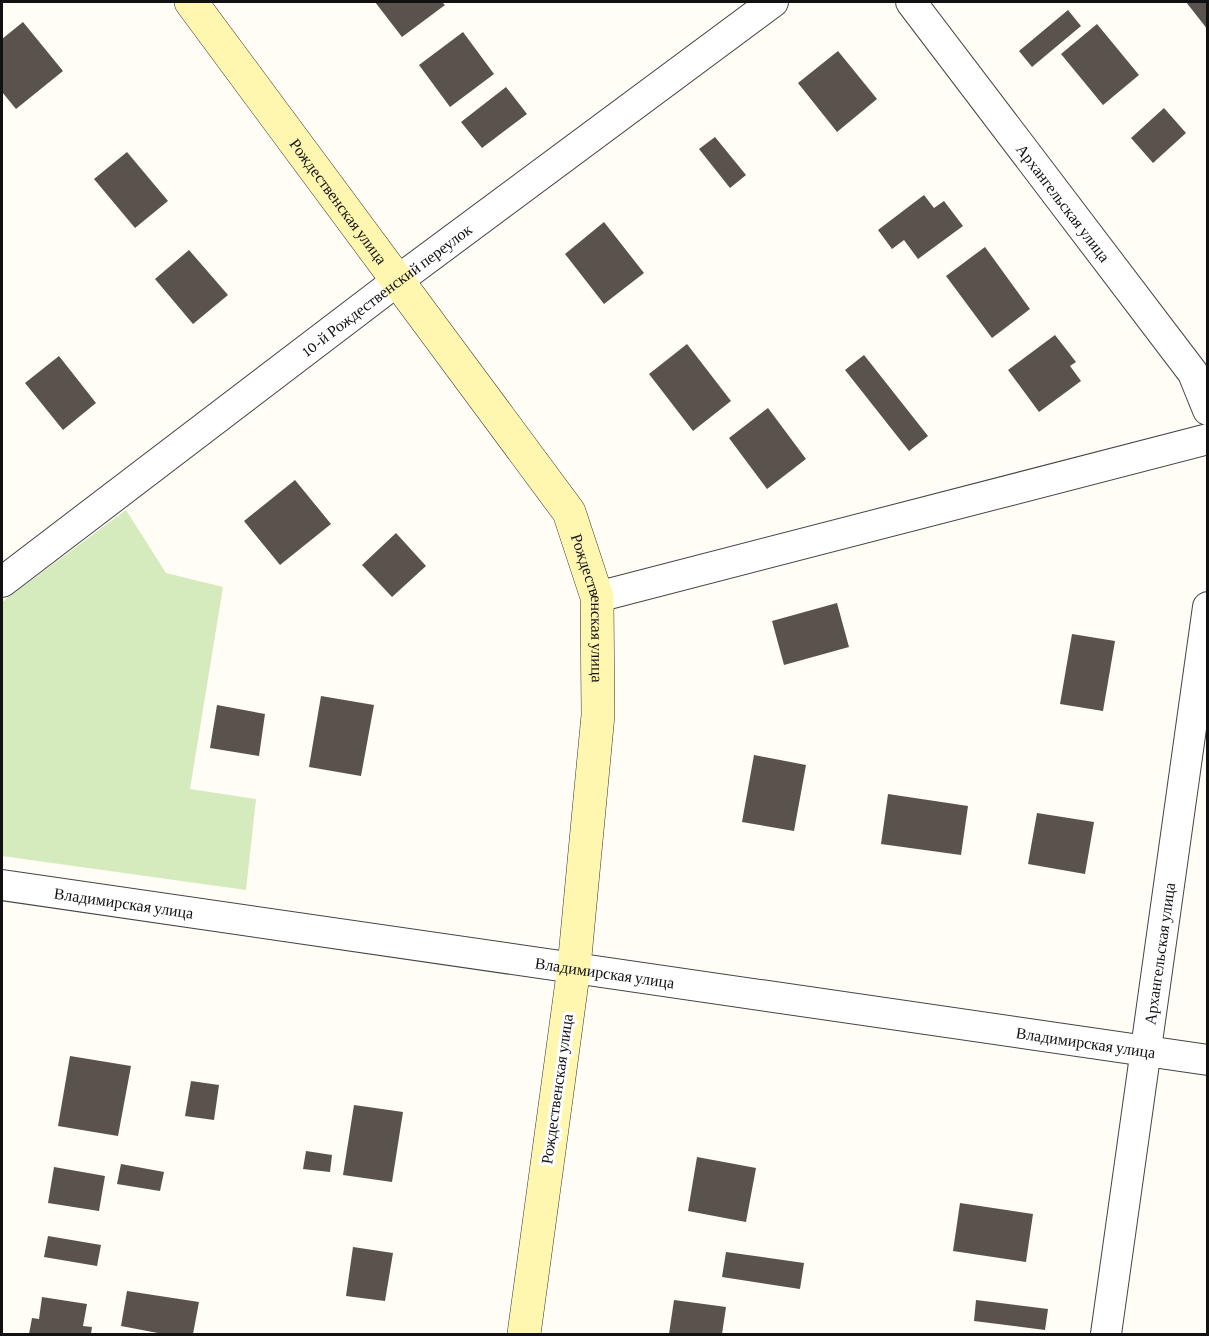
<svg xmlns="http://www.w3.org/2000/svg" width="1209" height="1336" viewBox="0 0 1209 1336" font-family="'Crimson Pro',serif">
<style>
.green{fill:#d5ebbd}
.building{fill:#5a524d}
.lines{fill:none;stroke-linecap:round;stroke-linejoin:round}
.street-casing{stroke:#444;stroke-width:32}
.secondary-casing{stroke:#333;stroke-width:34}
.street{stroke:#fff;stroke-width:30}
.secondary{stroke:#fff6b0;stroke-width:33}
.labels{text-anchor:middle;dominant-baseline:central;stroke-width:6;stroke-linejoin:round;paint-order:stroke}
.street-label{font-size:16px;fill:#111;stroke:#fff}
</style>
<rect width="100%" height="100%" fill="#fffdf5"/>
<path class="green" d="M126,510l40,63 57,14 -33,202 66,10 -10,91 -244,-34v-254z"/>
<path class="building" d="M375,2h67l3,3 -43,32z
M1186,2h22v28z
M1068,10l13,16 -49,41 -13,-16z
M23,22l40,49 -47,38 -14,-17v-53z
M1097,24l42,51 -36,30 -42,-51z
M463,32l31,42 -44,33 -31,-42z
M838,51l39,48 -40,33 -39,-49z
M506,87l21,27 -45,34 -21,-26z
M1164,108l22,25 -33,30 -22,-25z
M715,137l31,38 -16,13 -31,-39z
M127,152l41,49 -33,27 -41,-49z
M924,195l10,13 10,-7 19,25 -45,33 -14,-19 -12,9 -14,-19z
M604,222l40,51 -40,31 -39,-50z
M985,247l45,62 -38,29 -46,-62z
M189,250l39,45 -35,29 -38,-45z
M1055,335l21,27 -6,4 11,15 -42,31 -31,-42z
M687,344l44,57 -38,30 -44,-57z
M864,355l64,81 -19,15 -64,-81z
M59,356l37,47 -33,27 -38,-47z
M768,408l38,51 -39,30 -38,-51z
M295,480l36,44 -51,41 -36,-44z
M396,533l30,33 -34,31 -30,-32z
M837,603l12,44 -65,18 -12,-44z
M1072,634l43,7 -12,70 -43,-7z
M321,696l53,9 -13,71 -52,-9z
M217,705l48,9 -6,42 -49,-8z
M754,755l52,10 -12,66 -52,-9z
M888,794l80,12 -7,49 -80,-11z
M1037,813l57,9 -9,52 -57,-10z
M70,1056l61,10 -13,70 -60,-10z
M191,1081l28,4 -5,35 -29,-4z
M354,1105l49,7 -11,70 -49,-7z
M306,1151l26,4 -2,17 -27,-3z
M697,1157l59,11 -10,54 -58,-11z
M121,1164l43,8 -4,19 -43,-7z
M54,1167l51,9 -6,35 -51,-8z
M960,1203l73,11 -7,48 -73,-11z
M48,1236l53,9 -4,21 -53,-9z
M353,1247l40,6 -8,48 -39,-5z
M726,1252l78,11 -4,26 -78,-12z
M127,1291l72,11 -6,32h-30l-42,-8z
M42,1297l45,7 -4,22 9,1 -1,7h-62l3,-16 7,1z
M674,1300l52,7 -4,27h-53z
M976,1300l72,9 -3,21 -71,-9z"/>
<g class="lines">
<defs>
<g id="street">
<path id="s1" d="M911,2l282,371 15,37"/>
<path id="s2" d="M2,582l395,-301 376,-279"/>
<path d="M597,597l611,-158"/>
<path id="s3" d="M2,885l1206,175"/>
<path id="s4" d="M1106,1334l102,-727"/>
</g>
<g id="secondary">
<path id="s5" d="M191,2l378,510 28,85 1,118 -24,252 -50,367"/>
</g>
</defs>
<use href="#street" class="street-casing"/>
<use href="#secondary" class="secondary-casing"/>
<use href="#street" class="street"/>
<use href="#secondary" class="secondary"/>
</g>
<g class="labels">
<g class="street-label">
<text stroke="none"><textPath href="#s5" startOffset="248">Рождественская улица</textPath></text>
<text stroke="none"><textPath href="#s1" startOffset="252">Архангельская улица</textPath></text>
<text stroke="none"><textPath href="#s2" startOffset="483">10-й Рождественский переулок</textPath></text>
<text stroke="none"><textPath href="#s5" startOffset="734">Рождественская улица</textPath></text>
<text stroke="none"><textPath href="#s3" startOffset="123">Владимирская улица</textPath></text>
<text stroke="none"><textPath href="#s4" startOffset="384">Архангельская улица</textPath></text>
<text stroke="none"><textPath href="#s3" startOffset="609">Владимирская улица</textPath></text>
<text stroke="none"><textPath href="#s3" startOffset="1095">Владимирская улица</textPath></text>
<text transform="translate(557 1089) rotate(-82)">Рождественская улица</text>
</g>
</g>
<rect width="1209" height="1336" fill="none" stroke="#111111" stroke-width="6"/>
</svg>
